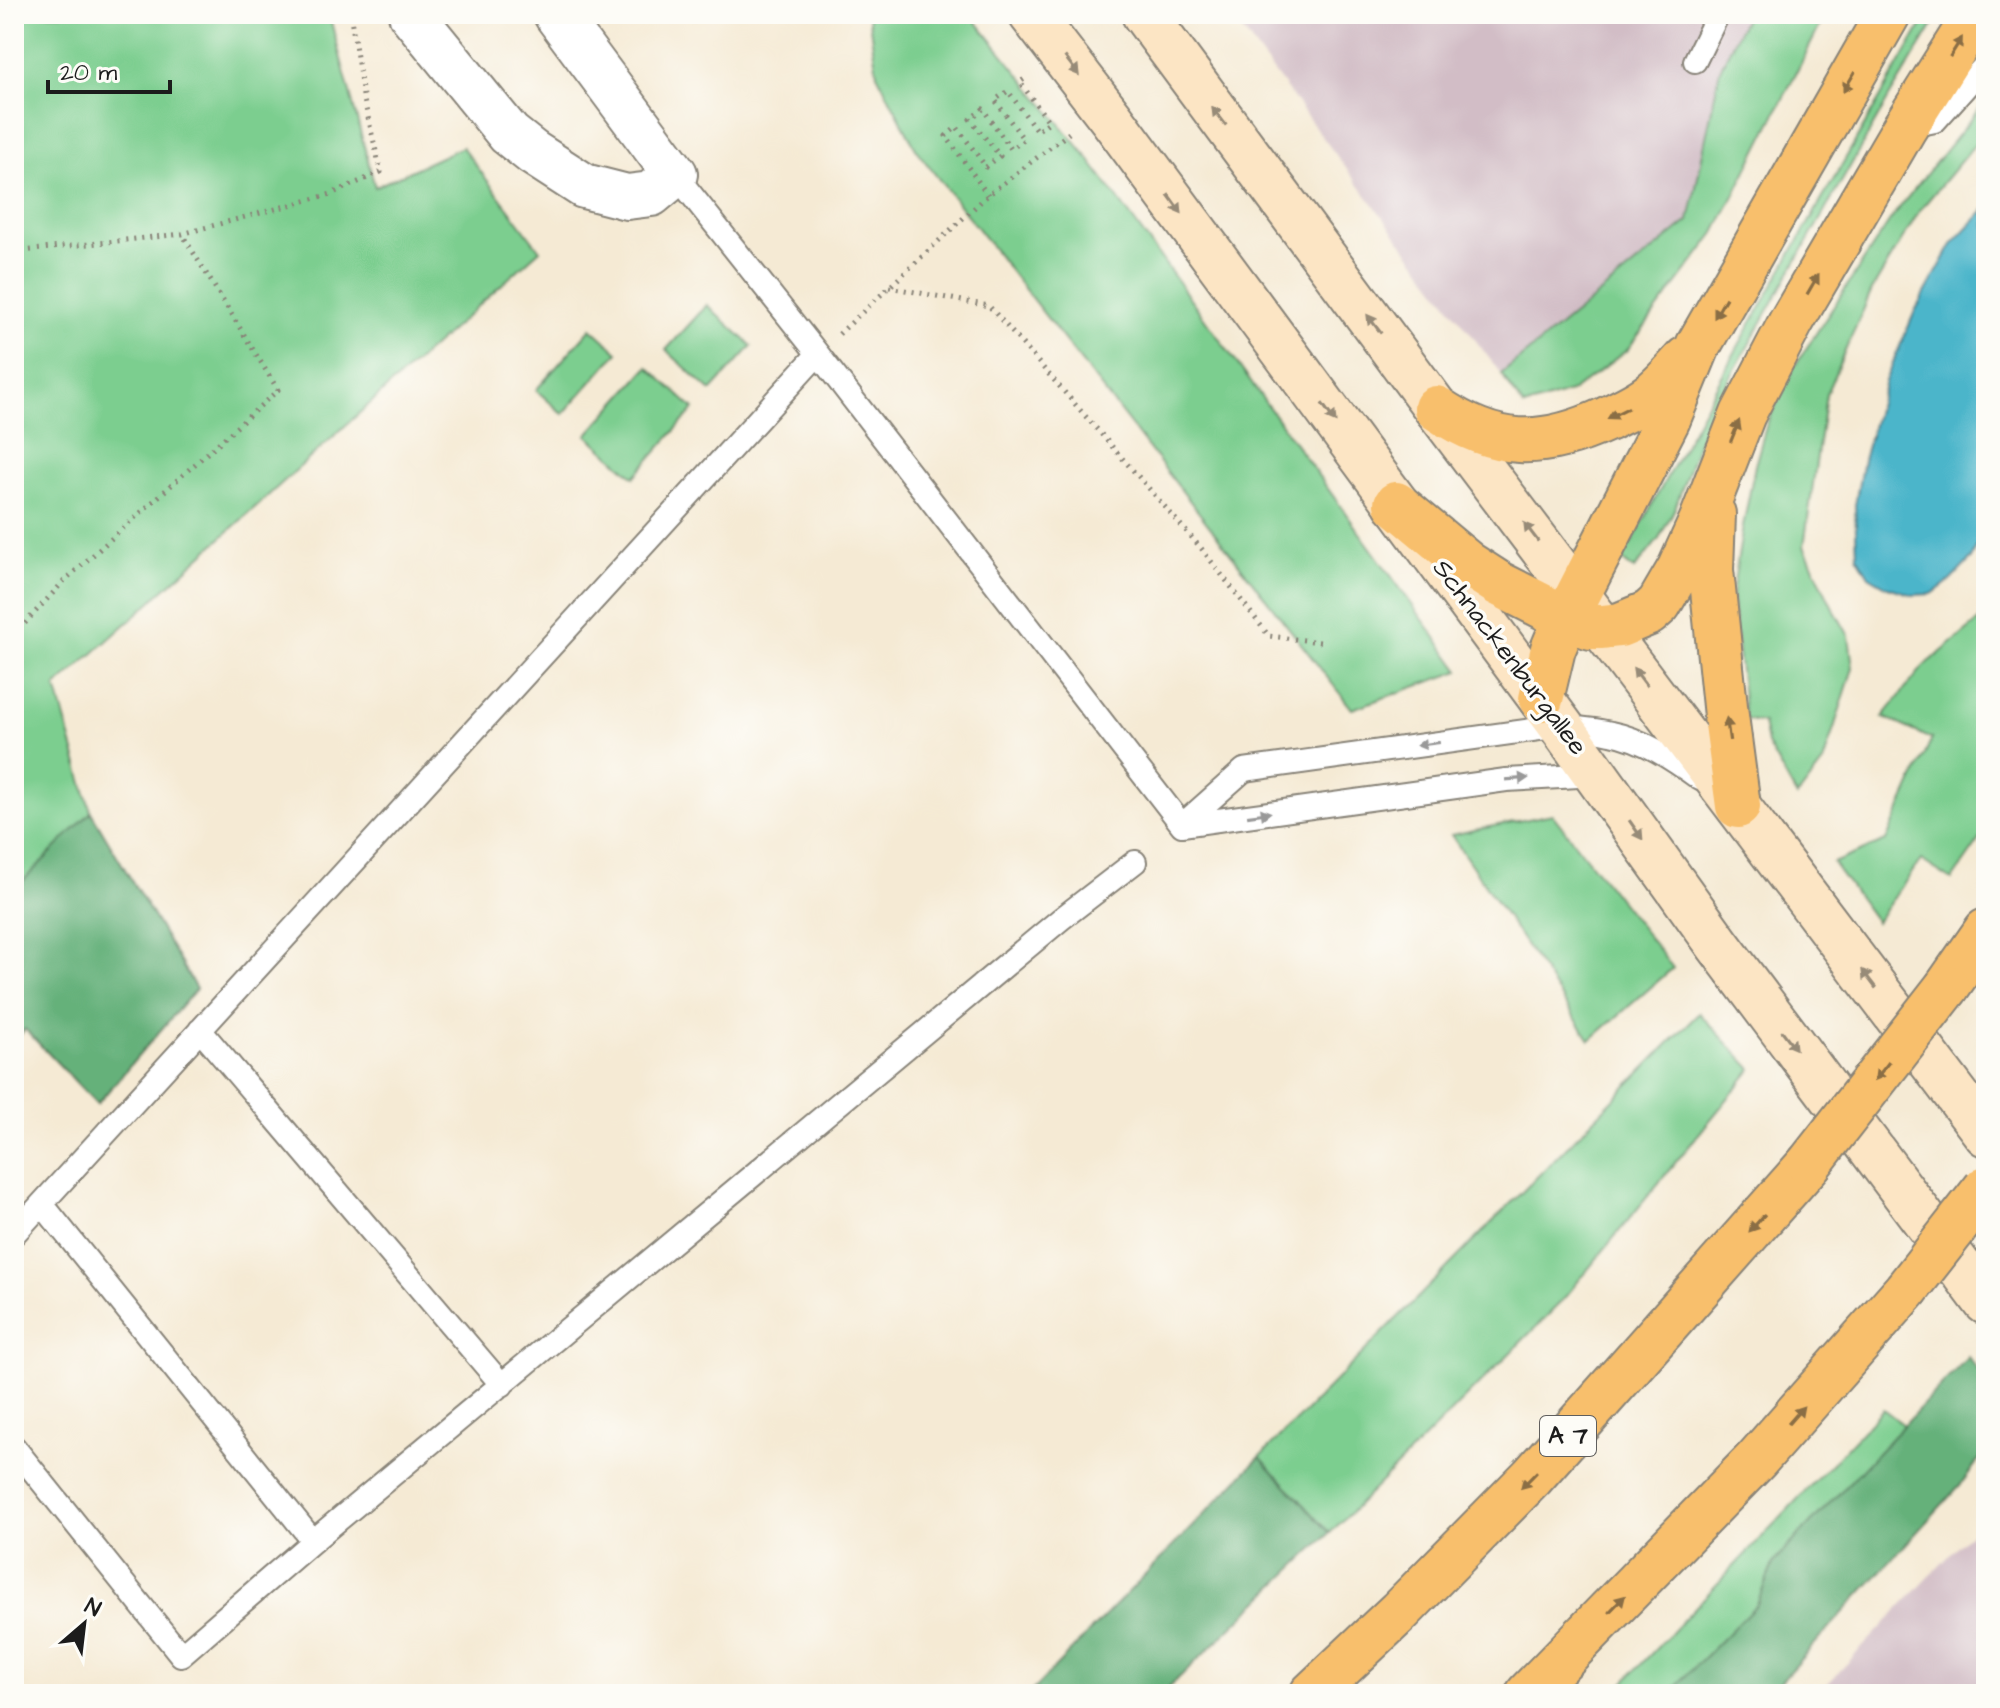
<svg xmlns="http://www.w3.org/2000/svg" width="2000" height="1708" viewBox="0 0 2000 1708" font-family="'Architects Daughter',sans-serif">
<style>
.industrial{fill:#d2bdc6}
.green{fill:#7cce8f;stroke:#4c7556;stroke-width:2}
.forest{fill:#65b17a;stroke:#40664b;stroke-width:2}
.water{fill:#4cb5ca;stroke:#346873;stroke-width:2}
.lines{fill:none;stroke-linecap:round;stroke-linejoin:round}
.service-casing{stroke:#888378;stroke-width:26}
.minor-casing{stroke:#888378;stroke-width:48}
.secondary-casing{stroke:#888378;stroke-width:48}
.motorway-casing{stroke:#888378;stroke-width:48}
.path{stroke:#888378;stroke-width:5;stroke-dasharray:2 6;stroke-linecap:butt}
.service{stroke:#fff;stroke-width:22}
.minor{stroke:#fff;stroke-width:44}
.secondary{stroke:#fce5c4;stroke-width:44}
.motorway{stroke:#f8bf6c;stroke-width:44}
.motorway-bridge-casing{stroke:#888378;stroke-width:48;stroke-linecap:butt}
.motorway-bridge{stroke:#f8bf6c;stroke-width:44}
.oneway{fill:#8a6e44}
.oneway2{fill:#978b78}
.oneway3{fill:#999}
.labels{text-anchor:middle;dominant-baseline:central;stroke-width:7;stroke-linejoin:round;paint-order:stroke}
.shield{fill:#fdfcf7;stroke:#605f5e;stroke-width:2}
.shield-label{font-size:24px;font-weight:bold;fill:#1c1c1c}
.street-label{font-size:26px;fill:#1c1c1c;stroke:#fdfcf7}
</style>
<rect width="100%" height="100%" fill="#fdfcf7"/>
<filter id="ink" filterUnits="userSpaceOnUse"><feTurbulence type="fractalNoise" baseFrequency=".0125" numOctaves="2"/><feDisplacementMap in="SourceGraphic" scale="16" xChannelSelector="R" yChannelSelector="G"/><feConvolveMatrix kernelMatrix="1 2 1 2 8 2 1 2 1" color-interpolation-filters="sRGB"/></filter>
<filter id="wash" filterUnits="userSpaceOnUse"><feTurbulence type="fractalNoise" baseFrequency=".006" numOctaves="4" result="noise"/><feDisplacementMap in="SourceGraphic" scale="32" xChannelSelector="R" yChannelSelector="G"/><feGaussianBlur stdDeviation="1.8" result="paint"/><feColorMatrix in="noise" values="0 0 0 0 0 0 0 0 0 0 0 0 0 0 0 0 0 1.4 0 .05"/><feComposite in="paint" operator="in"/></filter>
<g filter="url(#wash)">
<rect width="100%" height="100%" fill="#f5ead4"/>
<path class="industrial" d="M1230,14h517l-27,55 -31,152 -188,153z
M1986,1517v177h-168z"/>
<path class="green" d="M14,14h315l46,173 87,-40 78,103 -484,437 35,125 105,177 -99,115 -72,-75 -11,13z
M868,14h102l119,145 371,512 -108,38 -435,-558 -40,-77z
M1747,14h79l-111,219 -88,117 -54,41 -49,16 -23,-33 188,-153 31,-152z
M1928,14h12l-51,84 -164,289 -27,56 -23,65 -16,31 -25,31 -12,-10 113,-208z
M1986,100v31l-66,79 -48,80 -46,104 -22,152 28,60 17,30 4,32 -30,95 -26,34 -30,-53 -4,-21 -18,-4 -13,-125 10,-62 13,-67 12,-42 27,-56 101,-154z
M707,305l45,41 -41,45 -45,-41z
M591,328l27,24 -55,62 -27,-24z
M648,367l46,42 -60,68 -47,-42z
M1986,615v216l-34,49 -31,-20 -45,62 -43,-59 53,-22 46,-102 -49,-22 40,-50z
M1552,814l121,154 -83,72 -139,-205z
M1699,1013l53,56 -190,232 -232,232 -70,-76z
M1883,1409l21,16 -130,137 -17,42 -89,90h-55z"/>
<path class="forest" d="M91,812l105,177 -99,115 -72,-75 -11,13v-152z
M1968,1357l18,23v71l-26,34 -191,209h-101l89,-90 17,-42z
M1260,1457l70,76 -168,161h-133z"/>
<path class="water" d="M1986,208v317l-15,34 -20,21 -19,14 -19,1 -25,-8 -19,-11 -12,-20 -2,-51 8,-45 22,-79 30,-70 38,-68z"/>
</g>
<g filter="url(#ink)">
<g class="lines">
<defs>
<path id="service" d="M1695,61l23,-47
M1906,127l29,-6 51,-57
M675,174l143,180 364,471
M1182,825l62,-55 317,-44c17,2 34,3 50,7 32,6 63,27 89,46
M1182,825l324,-45 91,-5
M200,1030l302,355
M42,1204l271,337
M14,1234l804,-880
M14,1447l167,208 132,-114 748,-622 74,-57"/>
<path id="minor" d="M411,14l98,120 24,19 51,33 43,11 24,-3 24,-20 -119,-160"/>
<path id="secondary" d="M1031,14l81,105 449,607 158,220 267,356
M1144,14l292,394 550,726"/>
<path id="motorway" d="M1436,408c60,41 106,41 171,11 16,-8 35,-16 48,-28 11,-9 21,-21 31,-32
M1396,504l72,60 31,20 67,34 25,9h11l18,-2 29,-12 10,-9 21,-36 21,-46 42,-108 48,-92 114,-195 71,-113
M1713,514l-2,56 15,146 12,90
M1541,699l12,-50 13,-31 102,-199 30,-73 190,-332
M1947,987l39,-56
M1312,1694l87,-82 133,-135 277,-313
M1528,1694l229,-235 149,-169"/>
</defs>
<use href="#service" class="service-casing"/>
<use href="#minor" class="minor-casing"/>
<use href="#secondary" class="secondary-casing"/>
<use href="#motorway" class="motorway-casing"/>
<path class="path" d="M988,195l-42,-59 11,-9 29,40 14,-11 -30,-37 13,-10 28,40 13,-9 -29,-40 13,-9 29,40 12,-9 -29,-40 6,-4
M14,252l168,-18 149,-40 50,-22 -18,-76 -12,-78 1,-4
M889,287l100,19 212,242 68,88 52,6
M839,334l149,-139 81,-62
M14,635l51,-55 213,-190 -96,-156"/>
<use href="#service" class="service"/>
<use href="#minor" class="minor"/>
<use href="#secondary" class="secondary"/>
<use href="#motorway" class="motorway"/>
<defs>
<path id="motorway-bridge" d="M1809,1164l138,-177
M1906,1290l80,-102"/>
</defs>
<use href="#motorway-bridge" class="motorway-bridge-casing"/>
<use href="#motorway-bridge" class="motorway-bridge"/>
</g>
<defs><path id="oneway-solid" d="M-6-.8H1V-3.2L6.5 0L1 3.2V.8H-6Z" transform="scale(2)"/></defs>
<g class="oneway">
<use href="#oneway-solid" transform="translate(1956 47) rotate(-58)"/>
<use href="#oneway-solid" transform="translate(1849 82) rotate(120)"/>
<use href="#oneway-solid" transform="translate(1813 284) rotate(-60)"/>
<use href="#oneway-solid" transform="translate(1720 308) rotate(120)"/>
<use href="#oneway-solid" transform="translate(1618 413) rotate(153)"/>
<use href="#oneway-solid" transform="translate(1735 431) rotate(-68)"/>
<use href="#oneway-solid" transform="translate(1728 729) rotate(-98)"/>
<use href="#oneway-solid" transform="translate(1882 1071) rotate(128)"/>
<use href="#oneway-solid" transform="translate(1757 1223) rotate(132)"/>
<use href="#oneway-solid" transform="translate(1796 1415) rotate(-49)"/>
<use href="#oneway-solid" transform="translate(1529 1480) rotate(134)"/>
<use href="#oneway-solid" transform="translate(1617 1604) rotate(-46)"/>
</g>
<g class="oneway2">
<use href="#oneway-solid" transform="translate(1072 66) rotate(53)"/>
<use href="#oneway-solid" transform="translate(1219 116) rotate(-127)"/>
<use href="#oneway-solid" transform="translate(1175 204) rotate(54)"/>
<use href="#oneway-solid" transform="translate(1374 324) rotate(-127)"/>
<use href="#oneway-solid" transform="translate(1329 413) rotate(54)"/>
<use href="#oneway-solid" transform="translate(1531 532) rotate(-127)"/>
<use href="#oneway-solid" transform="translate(1640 677) rotate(-127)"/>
<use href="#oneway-solid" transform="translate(1636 830) rotate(55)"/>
<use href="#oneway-solid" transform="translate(1869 979) rotate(-127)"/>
<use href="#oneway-solid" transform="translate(1789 1040) rotate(53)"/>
</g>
<g class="oneway3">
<use href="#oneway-solid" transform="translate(1428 744) rotate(172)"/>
<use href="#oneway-solid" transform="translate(1517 779) rotate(-4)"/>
<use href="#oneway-solid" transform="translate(1259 814) rotate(-8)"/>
</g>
</g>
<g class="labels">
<rect class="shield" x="1540" y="1416" width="56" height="40" rx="6"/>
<g class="shield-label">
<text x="1568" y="1436">A 7</text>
</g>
<g class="street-label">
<text transform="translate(1510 657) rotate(53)">Schnackenburgallee</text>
</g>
</g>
<rect width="2000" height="1708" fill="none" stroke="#fdfcf7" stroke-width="48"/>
<g transform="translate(84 1624) rotate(28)" stroke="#fdfcf7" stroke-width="6" paint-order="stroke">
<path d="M0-6L14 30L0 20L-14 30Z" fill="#1c1c1c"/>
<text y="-12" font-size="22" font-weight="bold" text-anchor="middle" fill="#1c1c1c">N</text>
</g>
<path d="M48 80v12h122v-12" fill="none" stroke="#1c1c1c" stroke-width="4"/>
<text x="60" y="80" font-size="24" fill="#1c1c1c" stroke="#fdfcf7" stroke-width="6" paint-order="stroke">20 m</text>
</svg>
